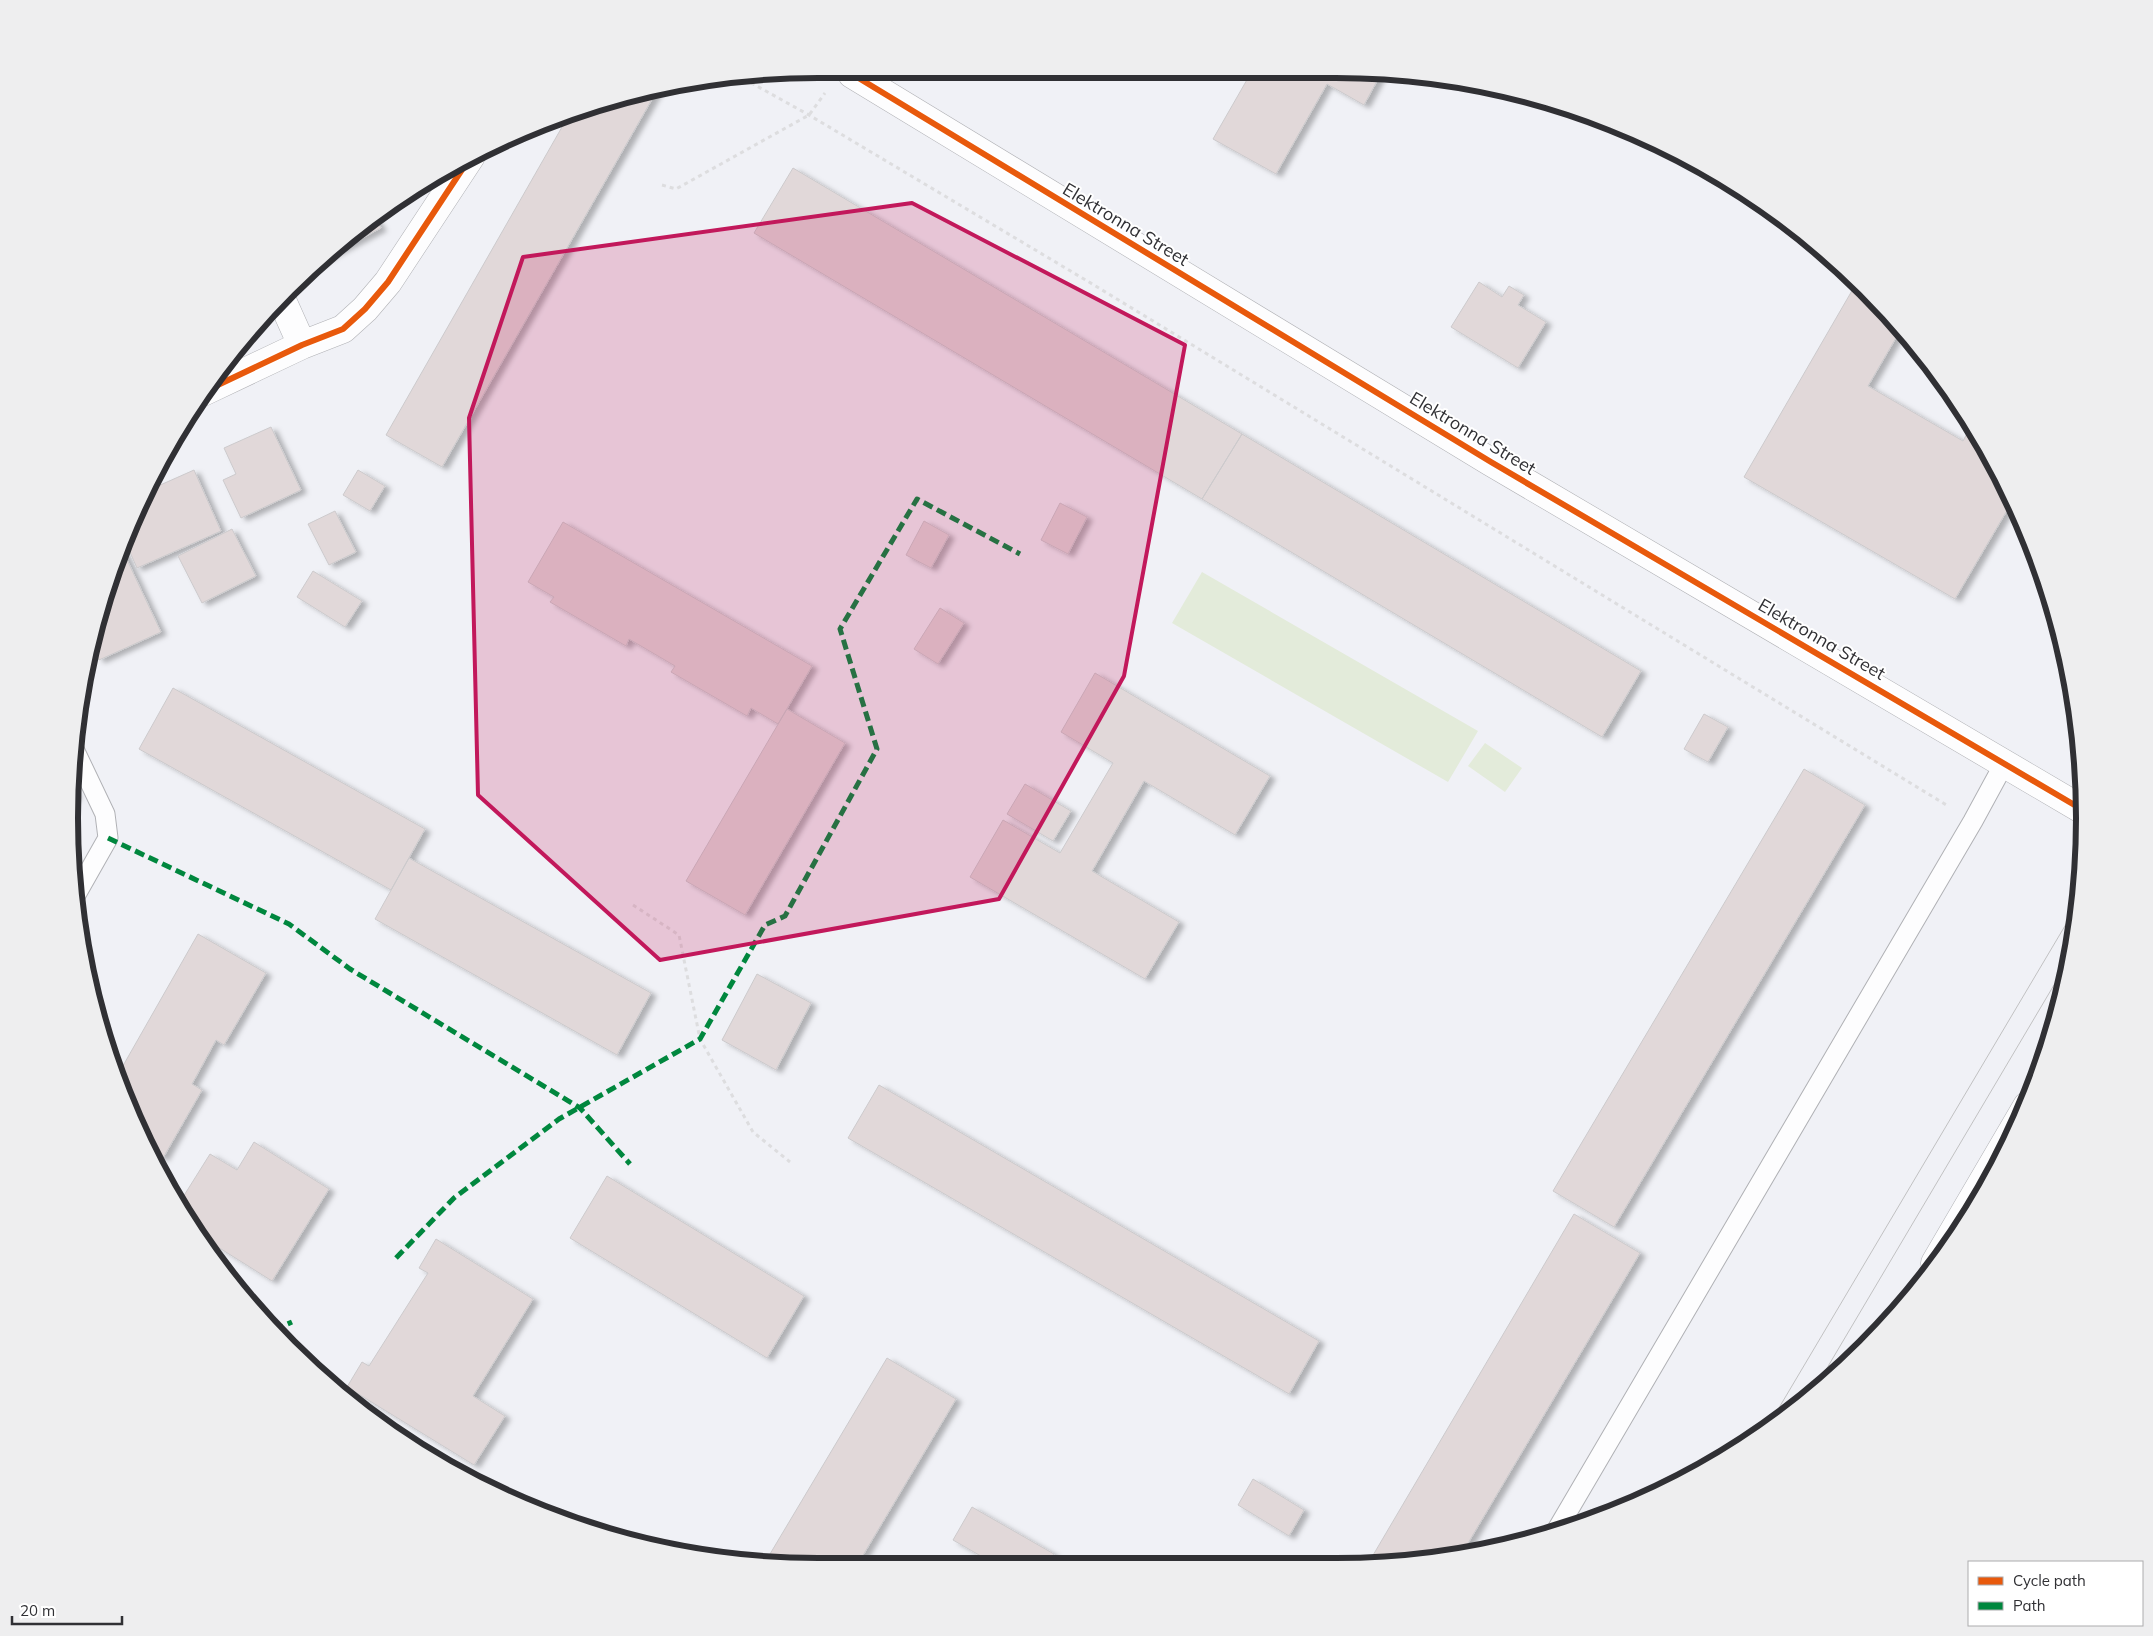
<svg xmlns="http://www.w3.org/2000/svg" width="2153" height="1636" viewBox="0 0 2153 1636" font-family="Mulish,sans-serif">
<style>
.green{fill:#e3ebda}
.building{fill:#e1d8d9;stroke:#cccacc;filter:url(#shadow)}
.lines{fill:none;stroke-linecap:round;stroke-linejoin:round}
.lane-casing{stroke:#b0b1b5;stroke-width:21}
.street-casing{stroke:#b0b1b5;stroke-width:29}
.secondary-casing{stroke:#b0b1b5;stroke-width:29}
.path{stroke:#dddddf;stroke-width:3;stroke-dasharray:4 4;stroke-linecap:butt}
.lane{stroke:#fdfdfe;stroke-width:19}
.street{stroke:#fdfdfe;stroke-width:28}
.secondary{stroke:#fdfdfe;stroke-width:28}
.tram{stroke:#c1c1c2;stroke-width:1}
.quiet{stroke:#00873e;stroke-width:5;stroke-dasharray:10 5;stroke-linecap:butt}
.cycleway-casing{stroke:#fff;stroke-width:9}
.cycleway{stroke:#e8590c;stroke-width:6}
.marked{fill:#c2185b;fill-opacity:0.2;stroke:#c2185b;stroke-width:4;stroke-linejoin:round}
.labels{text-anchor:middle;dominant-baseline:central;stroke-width:4;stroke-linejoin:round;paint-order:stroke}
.street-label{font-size:18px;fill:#303034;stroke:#fff}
.rim{fill:none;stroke:#303034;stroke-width:6}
</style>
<defs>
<filter id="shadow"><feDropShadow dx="5.5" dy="3" stdDeviation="2.5" flood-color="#0004"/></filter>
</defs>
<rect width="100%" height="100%" fill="#f0f1f6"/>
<path class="green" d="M1202,572l276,159 -30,51 -276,-159z
M1485,743l37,25 -17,24 -37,-26z"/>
<path class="building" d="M1383,70l-19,35 -37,-21 -51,90 -63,-35 39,-68z
M659,87l-217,380 -56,-32 184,-322 54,-19z
M793,168l449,266 -40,65 -448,-266z
M375,218l6,10 -64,34 7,-8z
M1479,282l23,15 7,-11 15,9 -6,10 28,17 -28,46 -67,-41z
M1857,282l8,6 35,43 -32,55 95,55 8,-15 41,76 -57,97 -211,-122z
M271,427l30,63 -60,28 -18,-38 13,-6 -12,-26z
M1242,434l399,237 -39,66 -400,-238z
M194,470l27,61 -84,37 -13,-29 6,-14 4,-1 -1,-5 13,-33 3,4z
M358,470l27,16 -15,25 -27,-16z
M1060,503l27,14 -19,37 -27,-14z
M335,511l21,41 -27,13 -21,-41z
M924,521l25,14 -18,33 -25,-13z
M563,522l249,144 -34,58 -27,-16 -4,8 -76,-44 4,-6 -46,-27 -3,7 -76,-44 4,-5 -26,-15z
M232,529l24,47 -54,27 -24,-47z
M121,547l40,85 -62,28 -8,-17 18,-66z
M313,571l49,30 -17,26 -48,-30z
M940,608l24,15 -26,41 -24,-15z
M1095,673l175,103 -35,59 -91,-54 -52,90 87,51 -34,57 -175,-102 33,-57 57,33 53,-90 -52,-31z
M173,688l252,141 -34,61 -252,-141z
M787,709l58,34 -100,172 -59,-34z
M1704,714l24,13 -20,35 -24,-13z
M1804,769l61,36 -251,422 -61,-36z
M70,784l6,12 -6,3z
M1025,784l46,27 -18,30 -46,-27z
M409,858l242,135 -34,62 -242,-136z
M198,934l68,39 -42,72 -8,-5 -24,44 10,6 -39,68 -18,-10 -29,-70z
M757,974l54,29 -35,67 -54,-30z
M879,1085l440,256 -30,53 -441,-256z
M254,1142l75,47 -57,92 -78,-49 -16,-27 32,-51 27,16z
M607,1176l197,120 -37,62 -197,-120z
M1574,1214l66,39 -179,302 -28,6 -64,1z
M436,1239l97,60 -60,97 32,20 -31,49 -127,-78 15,-25 7,4 59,-93 -9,-5z
M887,1358l69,41 -100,168h-38l-54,-3z
M1253,1479l51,31 -15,26 -51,-31z
M972,1507l82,47 -6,11 -66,1 4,-7 -33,-19z"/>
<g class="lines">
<defs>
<path id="lane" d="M73,747l32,67 3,24 -34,60
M1555,1533l418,-712 31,-57"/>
<path id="street" d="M281,298l21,47
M203,392l99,-47 41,-16 22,-20 23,-27 83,-126"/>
<path id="secondary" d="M852,74l639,388 592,348
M1935,1263l92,-157"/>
</defs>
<use href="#lane" class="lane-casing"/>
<use href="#street" class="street-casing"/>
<use href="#secondary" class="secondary-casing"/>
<path class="path" d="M737,75l72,40 285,170 854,521
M662,185l14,4 133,-74 16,-22
M633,905l46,30 21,104 53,93 37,30"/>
<use href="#lane" class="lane"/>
<use href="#street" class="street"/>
<use href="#secondary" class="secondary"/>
<path class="tram" d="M1814,1390l256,-432
M1767,1428l308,-519"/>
<path class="quiet" d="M108,838l181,86 61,45 230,139 50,56
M396,1258l58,-60 105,-79 141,-80 65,-114 20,-9 92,-167 -37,-120 77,-130 103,55
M274,1330l18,-8"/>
<defs>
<path id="cycleway" d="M852,74l639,388 592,348
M203,392l99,-47 41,-16 22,-20 23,-27 83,-126"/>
</defs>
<use href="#cycleway" class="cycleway-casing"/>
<use href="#cycleway" class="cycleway"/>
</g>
<path class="marked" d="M912,203l273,142 -61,331 -125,223 -339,61 -182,-165 -9,-377 54,-161z"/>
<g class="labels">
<g class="street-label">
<text transform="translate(1126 224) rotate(31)">Elektronna Street</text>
<text transform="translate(1473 433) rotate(31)">Elektronna Street</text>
<text transform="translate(1822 639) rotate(30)">Elektronna Street</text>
</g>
</g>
<path d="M0 0H2153V1636H0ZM818 78H1336A740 740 0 0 1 2076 818V818A740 740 0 0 1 1336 1558H818A740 740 0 0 1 78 818V818A740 740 0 0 1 818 78Z" fill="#eeeeef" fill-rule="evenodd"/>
<path class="rim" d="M818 78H1336A740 740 0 0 1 2076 818V818A740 740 0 0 1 1336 1558H818A740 740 0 0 1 78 818V818A740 740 0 0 1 818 78Z"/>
<rect x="1968" y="1561" width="175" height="65" fill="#ffffff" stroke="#acacae"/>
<rect x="1978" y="1577" width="25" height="8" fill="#e8590c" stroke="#acacae"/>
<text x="2013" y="1586" font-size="15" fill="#303034">Cycle path</text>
<rect x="1978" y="1602" width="25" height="8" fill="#00873e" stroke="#acacae"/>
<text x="2013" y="1611" font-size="15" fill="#303034">Path</text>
<path d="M12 1616v8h110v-8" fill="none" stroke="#303034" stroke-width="2.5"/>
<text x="20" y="1616" font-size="15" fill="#303034" stroke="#ffffff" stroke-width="4" paint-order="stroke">20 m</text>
</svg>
